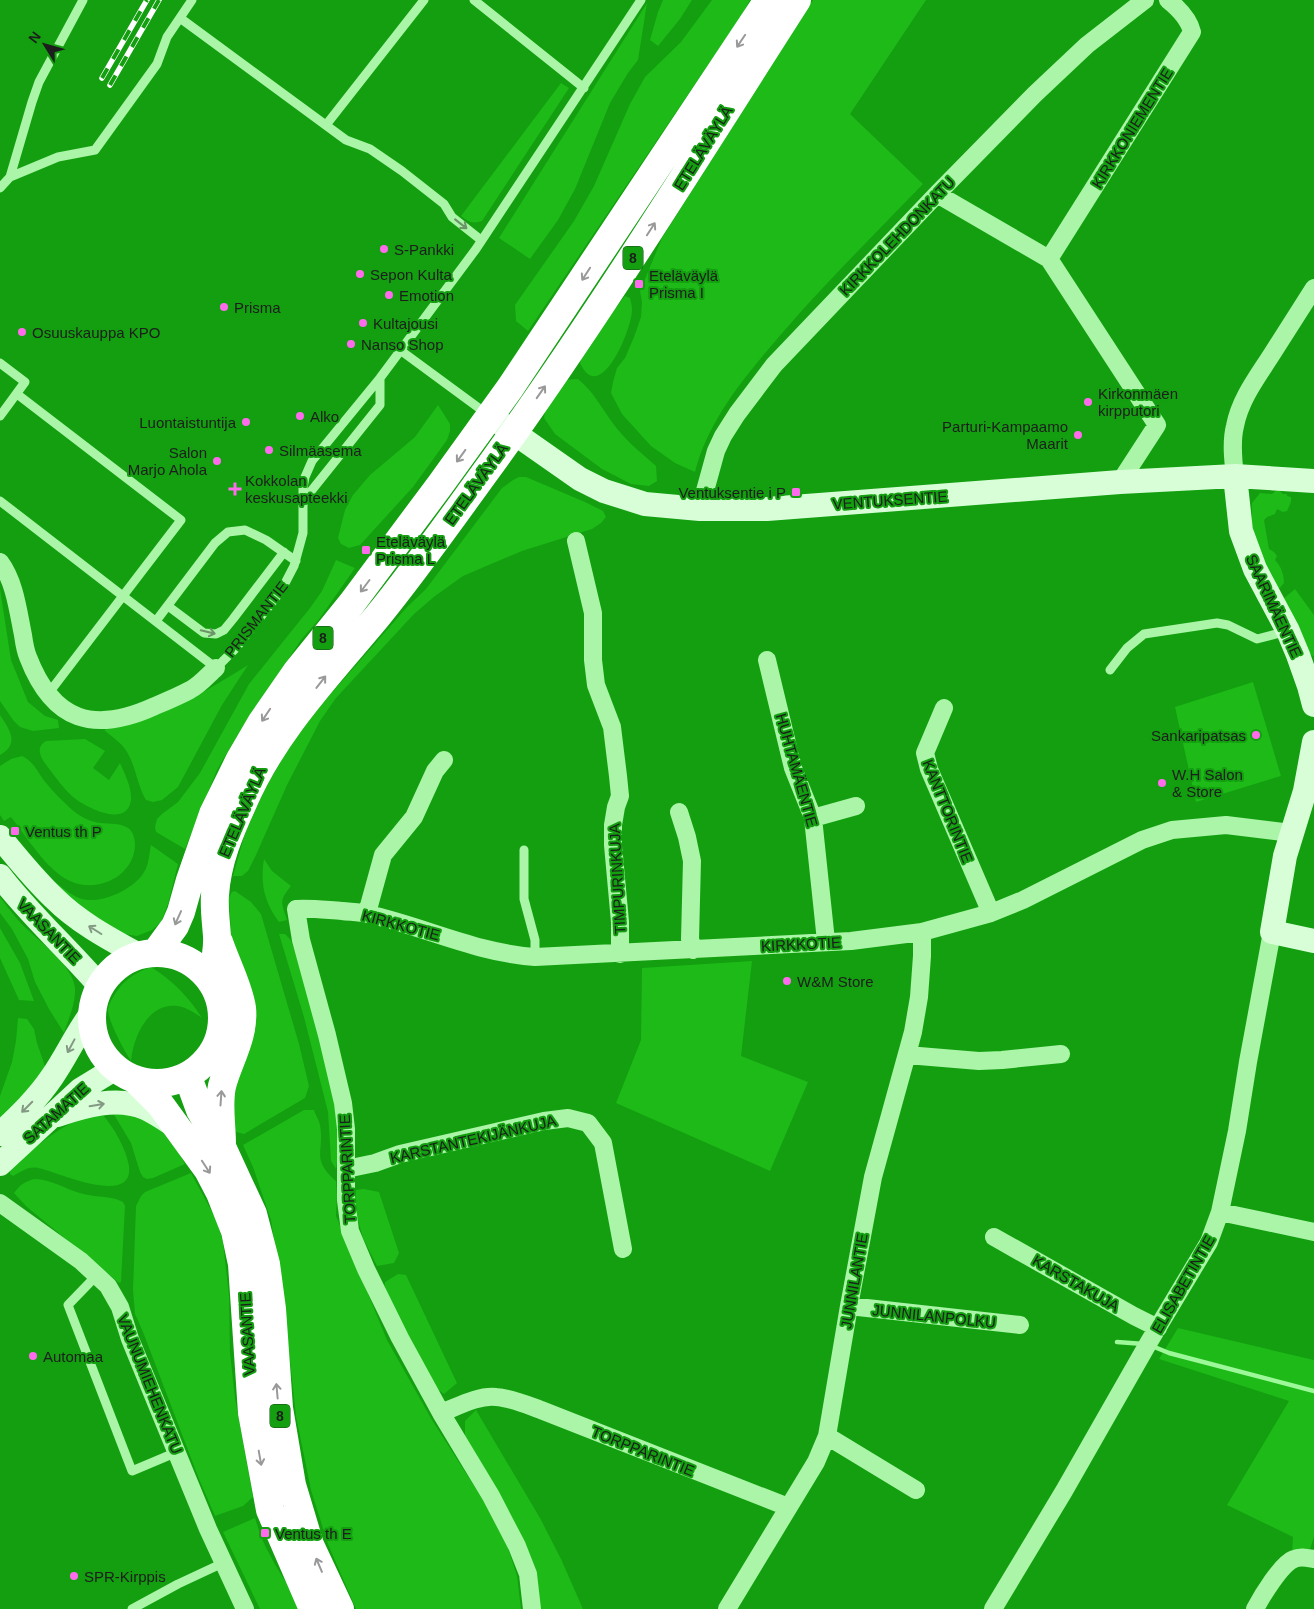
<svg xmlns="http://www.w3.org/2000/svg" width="1314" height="1609" viewBox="0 0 1314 1609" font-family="Helvetica,sans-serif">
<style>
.green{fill:#1dba18}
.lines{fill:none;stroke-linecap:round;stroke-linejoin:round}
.stream{stroke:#9df899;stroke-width:4.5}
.lane{stroke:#aaf5a7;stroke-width:9}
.street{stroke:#aaf5a7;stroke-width:18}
.secondary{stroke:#d8fed8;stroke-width:24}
.highway{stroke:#fff;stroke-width:28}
.rail-casing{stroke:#fff;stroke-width:5.5}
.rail{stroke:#139f10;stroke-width:4;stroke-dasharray:11;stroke-linecap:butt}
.oneway{stroke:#999}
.oneway2{stroke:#6b9469}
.oneway3{stroke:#849984}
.poi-dot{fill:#ff6bec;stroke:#139f10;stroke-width:2}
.labels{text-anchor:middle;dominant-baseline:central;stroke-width:4;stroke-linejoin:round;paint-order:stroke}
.shield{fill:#139f10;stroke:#1a4419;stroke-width:1}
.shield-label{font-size:14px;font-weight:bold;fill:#1d1d1d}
.street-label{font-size:15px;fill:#1d1d1d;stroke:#139f10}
.poi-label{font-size:15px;fill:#1d1d1d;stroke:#139f10;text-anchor:start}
</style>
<rect width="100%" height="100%" fill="#139f10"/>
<path class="green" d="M663,0h29l-12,19 -22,27 -8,-6 8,-28z
M712,0h38l-9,16 -213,315 -12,-10 -1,-16 59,-84 20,-35 36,-82 15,-27 36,-35z
M813,0h113l-76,114 73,70c-47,49 -95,96 -139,147 -36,42 -75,86 -89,141l-20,-9 -24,-17 -29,-32 -11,-21 2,-11 4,-14 8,-10 9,-21 7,-20 1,-15 -2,-11 22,-53z
M647,3l-9,57 -10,13 -18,30 -35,86 -17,31 -28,39 -31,-21z
M561,83l8,5 -87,133c-9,3 -14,1 -21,-5z
M625,296l5,2c1,4 2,8 2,12 0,19 -32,97 -52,53l4,-14z
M578,379c16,13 22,27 34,43 12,17 28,30 44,44l1,15 -8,5 -18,-2 -29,-15 -47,-35 -11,-16 3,-20 13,-18z
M438,405l12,19v7l-3,9 -34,47 -53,58 -11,3 -8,-4 -3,-6 7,-28 8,-15 17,-20 45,-38z
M519,477h7l59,25 18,9 3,6 -5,6 -9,6 -70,22 -59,25 -28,20 -21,18 -78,84 -16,23 -33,64 -31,70 -8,16 -6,5h-9l12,-43 19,-42 17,-31 26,-39 100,-114 19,-18 76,-101 11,-8z
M1278,489l5,5h4v2l4,1c1,5 -2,9 -4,14l-4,1 -6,-3 -2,5 -8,3 -3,3 5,29 5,3 3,4 -2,4c6,6 9,15 9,23l-6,7 -21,-42 -5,-23v-22l8,-10 12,1z
M336,560l19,8 -35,50 -19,22 -64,96 -20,34 -32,79 -29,-17 -1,-5 2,-8 5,-5 16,-12 22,-29 49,-89 61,-76 12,-17z
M0,589l11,71 17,42 17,14 13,4 1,8 -26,3 -13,-4 -7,-7 -13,-19z
M1295,589l19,26v41l-5,-1 -27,-55z
M248,665l-26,40 -44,82 -16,13 -9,2 -7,-2c-9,-15 -10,-33 -19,-48 -5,-9 -16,-16 -23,-22 13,-4 25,-6 38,-10 37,-12 72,-34 106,-55z
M1253,682l28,94 -85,26 -21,-95z
M0,715c10,15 20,29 0,40z
M85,739l20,12 -12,17 16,12 11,-17c5,11 12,25 11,37 -4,29 -46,7 -58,-3 -9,-8 -16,-18 -23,-27 -7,-9 -17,-21 -4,-29z
M22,756c12,5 17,19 25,28 7,9 16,17 24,25 8,7 19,13 30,14 9,1 20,0 27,5 5,3 7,11 7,17 -1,31 -37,49 -65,36 -23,-10 -43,-44 -59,-64l-7,4 -4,-6v-49l11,-7z
M151,845l27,19 -10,40 -7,18 -9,8 -15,6 -13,-2 -38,-21 -34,-33c9,6 17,14 27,18 19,8 55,-8 65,-26 5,-7 5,-18 7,-27z
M264,859l8,12 19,15c-12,15 -10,16 -4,34l-8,2c-15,-20 -19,-39 -15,-63z
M235,891l16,11 10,12 38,130 10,42 -4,12 -61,36 -8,-2 -5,-10 2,-172 -2,-17 -2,-36 3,-5z
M0,897c6,8 13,17 19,24 16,18 54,43 56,67 1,15 -7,32 -11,45l-15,-24 -14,-27 -7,-23 -16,-30 -12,-16z
M0,928l20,35 14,38 -15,-1 -19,-42z
M279,934h6l6,6c18,56 38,116 45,175 2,15 1,31 1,47l-1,7 -5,-8 -3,-49 -5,-20 -19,-75z
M752,961l-11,95 67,26 -38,89 -154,-68 25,-63 1,-72z
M151,967c22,14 37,29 51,51 -7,-5 -16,-11 -25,-12 -29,-4 -44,32 -46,55 -7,-11 -22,-38 -23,-51 0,-4 2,-7 4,-11 9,-17 21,-26 39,-32z
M18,1018l9,1 7,10 3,14 9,26 -46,52v-25l12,-34 4,-21z
M304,1110h10c1,4 5,10 6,15 5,27 -10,33 16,56l1,14 -1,21 51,124 45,80 53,83 23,45 9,28 4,33h-165l-28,-65 -17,-54 -15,-74 -10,-93 -15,-103 -18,-53 -10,-22z
M113,1113c7,1 16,0 23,2 24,6 38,29 49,49l-32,14 -6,1 -4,-2 -3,-5 -9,-29z
M103,1115c11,13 23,33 26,51 5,42 -74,5 -91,2 -10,-2 -17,4 -25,8l-3,-2v-6c20,-17 46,-39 70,-49 7,-3 16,-3 23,-4z
M191,1173l26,48 6,21 6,54 1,57 5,45 18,99 -10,9 -28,10 -16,-37 -56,-147 -8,-18 -2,-24 3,-84 5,-10 4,-4z
M35,1179c16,0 30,10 45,14 15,5 30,2 43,9l2,4 -4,76 -2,1 -92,-76 -13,-14c6,-8 11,-12 21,-14z
M364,1189l15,3 20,61 -5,10 -17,3 -14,-28 -9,-32 2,-16z
M398,1274l8,1 51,108 -13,11 -11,-8 -49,-95 1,-9z
M1178,1328l136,32v177l-4,12 -18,3 1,-15 -66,-32 62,-104 -130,-42z
M476,1410l64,108 21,41 22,50h-45l-73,-170v-18z
M255,1518c4,13 8,25 15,37 9,19 23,35 32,54h-42l-37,-77z"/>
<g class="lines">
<path class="stream" d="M1117,1342l27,2
M1152,1346l17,7 145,38"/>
<path class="lane" d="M474,0l110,88
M180,18l166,122 24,9 32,22 42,33 8,13 29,23
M326,125l98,-125
M10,177l48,-20 37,-7 62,-86 10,-27 25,-37
M0,188l10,-11 22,-75 7,-20 44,-82
M400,350l87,64
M0,363l25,19 -25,34
M17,394l164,126 -133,174
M304,500l76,-95v-27
M0,501l216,167 20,-20 45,-57 13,-25 9,-33v-45l2,-11 7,-16 68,-83 96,-129 165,-249
M168,606l36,27 12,1 8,-4 9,-11 51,-67
M156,621l59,-78 13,-11 17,-2 21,10 30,21
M1110,670l17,-22 17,-14 73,-11 11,2 29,14 31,-8
M524,850v49l11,41v17
M97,1275l-29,30 64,166 45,-19
M132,1609l46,-25 45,-21"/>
<path class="street" d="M937,194l112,65 108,166 -37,57
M1049,259l143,-227c-3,-13 -14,-24 -24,-32
M1235,476c-2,-16 -4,-34 0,-50 5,-27 23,-50 37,-72 14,-22 28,-44 42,-66
M700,509l16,-58 7,-15 14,-22 37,-49 163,-171 98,-100 52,-49 58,-45
M576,541l17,72v47l3,25 16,42 6,49 2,20 -4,11 -3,18v20l7,77v32
M0,562c15,20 18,49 23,73 1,7 2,15 5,22 25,65 66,77 127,49 12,-5 24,-10 35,-16 10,-5 18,-15 26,-22
M767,660l26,108 20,50 13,123
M944,708l-19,45 4,16 62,144
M679,812l8,25 5,24 -2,78 3,11
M813,818l43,-12
M367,913l16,-58 31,-38 21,-46 9,-11
M907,1055l72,6 23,-1 59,-6
M346,1169l29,-6 25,-9 144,-33 24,-3 20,5 15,20 20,106
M0,1203l81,58 27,25 12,21 10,32 78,190 37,80
M1220,1212l94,20
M994,1237l140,79 24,12
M849,1306l171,19
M441,1413c16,-6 37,-18 55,-16 16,1 31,8 45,13l247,97
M827,1436l89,54
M532,1609l-4,-35 -11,-28 -26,-50 -50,-83 -41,-75 -34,-69 -16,-38 -4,-31v-71l-3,-26 -16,-68 -26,-95 -5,-31c15,-1 30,1 46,2 8,1 18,1 26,3 57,13 109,39 167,43l316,-16 71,-9 69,-19 32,-13 119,-60 30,-10 54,-5 65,8
M727,1609l89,-147 11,-26 22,-130 24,-129 40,-145 6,-35 3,-41v-24
M993,1609l71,-118 85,-149 60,-100 11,-30 17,-81 11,-69 24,-130
M1255,1609c7,-13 26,-45 39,-50 6,-3 14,-1 20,0"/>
<path class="secondary" d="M490,416l90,63 24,12 41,13 55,5h67l353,-27 115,-6 79,5
M1235,476l6,55 14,38 33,62 10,24 11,31 5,19
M1314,742l-9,49 -20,65 -13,76 42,9
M0,837c17,21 34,42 54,61 24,24 54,40 83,56
M0,876c30,39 67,72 99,109
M57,1115c27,-9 60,-19 88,-7 9,4 18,10 27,16
M0,1134c19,-18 38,-36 52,-57 14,-20 24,-43 39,-63
M0,1164l80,-74 36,-22"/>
<path class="highway" d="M219,942c7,21 20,45 23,66 3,28 -13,52 -20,78 -4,19 0,39 0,58
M156,952l19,-26 6,-14 9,-32 23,-66 27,-55 21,-36 36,-52 55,-68 88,-118 70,-97 258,-388
M92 1018a65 65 0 1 1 130 0a65 65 0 1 1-130 0Z
M211,982c3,-15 7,-31 6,-46 -1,-14 -3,-27 -2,-41 2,-33 15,-64 29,-94 31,-71 84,-125 133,-184 40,-49 77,-102 115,-154 108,-150 205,-307 305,-463
M188,1077l12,33 22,37 31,67 13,50 6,45 7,99 13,77 18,60 30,64
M137,1081l23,23 48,66 12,23 15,38 7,33 10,149 18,97 43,99"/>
<defs>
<path id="rail" d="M102,78l45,-78
M110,85l49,-85"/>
</defs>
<use href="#rail" class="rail-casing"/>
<use href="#rail" class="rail"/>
</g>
<defs><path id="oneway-shaft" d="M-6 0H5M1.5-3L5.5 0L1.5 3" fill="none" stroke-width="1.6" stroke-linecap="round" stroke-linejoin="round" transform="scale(1.25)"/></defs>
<g class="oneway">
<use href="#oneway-shaft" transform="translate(741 41) rotate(124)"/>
<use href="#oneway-shaft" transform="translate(651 229) rotate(-57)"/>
<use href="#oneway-shaft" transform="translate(586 274) rotate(123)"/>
<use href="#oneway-shaft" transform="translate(541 392) rotate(-55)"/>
<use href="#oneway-shaft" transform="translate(461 456) rotate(126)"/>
<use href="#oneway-shaft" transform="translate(365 586) rotate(127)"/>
<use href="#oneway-shaft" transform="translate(321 682) rotate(-52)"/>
<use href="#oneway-shaft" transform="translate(266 715) rotate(124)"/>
<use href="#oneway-shaft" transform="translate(178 918) rotate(114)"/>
<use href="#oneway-shaft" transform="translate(221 1098) rotate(-86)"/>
<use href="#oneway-shaft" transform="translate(206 1167) rotate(57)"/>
<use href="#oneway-shaft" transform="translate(277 1391) rotate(-95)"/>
<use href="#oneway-shaft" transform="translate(260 1458) rotate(80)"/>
<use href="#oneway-shaft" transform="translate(319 1565) rotate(-113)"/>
</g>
<g class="oneway2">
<use href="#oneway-shaft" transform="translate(461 224) rotate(38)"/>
<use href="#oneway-shaft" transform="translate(208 632) rotate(14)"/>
</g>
<g class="oneway3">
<use href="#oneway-shaft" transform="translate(95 930) rotate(-148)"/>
<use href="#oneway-shaft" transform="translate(71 1046) rotate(118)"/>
<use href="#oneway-shaft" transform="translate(97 1105) rotate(-9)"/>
<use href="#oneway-shaft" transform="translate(27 1107) rotate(135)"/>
</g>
<g class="poi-dot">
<circle cx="384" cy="249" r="5"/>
<circle cx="360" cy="274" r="5"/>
<rect x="634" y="279" width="10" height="10" rx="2.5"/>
<circle cx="389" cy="295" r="5"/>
<circle cx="224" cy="307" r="5"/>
<circle cx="363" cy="323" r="5"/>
<circle cx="22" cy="332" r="5"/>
<circle cx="351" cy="344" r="5"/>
<circle cx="1088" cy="402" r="5"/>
<circle cx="300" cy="416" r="5"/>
<circle cx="246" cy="422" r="5"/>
<circle cx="1078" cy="435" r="5"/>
<circle cx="269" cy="450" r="5"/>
<circle cx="217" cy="461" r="5"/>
<path d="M232.5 481.5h5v5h5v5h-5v5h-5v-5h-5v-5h5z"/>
<rect x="791" y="487" width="10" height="10" rx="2.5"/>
<rect x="361" y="545" width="10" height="10" rx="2.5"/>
<circle cx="1256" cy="735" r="5"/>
<circle cx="1162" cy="783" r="5"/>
<rect x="10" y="826" width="10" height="10" rx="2.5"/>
<circle cx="787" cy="981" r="5"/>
<circle cx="33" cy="1356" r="5"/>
<rect x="260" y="1528" width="10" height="10" rx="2.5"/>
<circle cx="74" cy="1576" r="5"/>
</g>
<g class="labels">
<g class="shield">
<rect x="623" y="246.5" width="20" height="23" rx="4"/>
<rect x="313" y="626.5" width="20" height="23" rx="4"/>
<rect x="270" y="1404.5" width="20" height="23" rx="4"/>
</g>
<g class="shield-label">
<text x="633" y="258">8</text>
<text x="323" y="638">8</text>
<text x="280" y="1416">8</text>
</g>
<g class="street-label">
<text transform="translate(1132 128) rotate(-58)">KIRKKONIEMENTIE</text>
<text transform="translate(703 148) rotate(-58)">ETELÄVÄYLÄ</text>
<text transform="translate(897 236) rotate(-46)">KIRKKOLEHDONKATU</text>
<text transform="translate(476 484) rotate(-54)">ETELÄVÄYLÄ</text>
<text transform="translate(890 500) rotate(-4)">VENTUKSENTIE</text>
<text transform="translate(1274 606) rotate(65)">SAARIMÄENTIE</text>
<text transform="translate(256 619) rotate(-52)">PRISMANTIE</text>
<text transform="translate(797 770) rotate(74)">HUHTAMÄENTIE</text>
<text transform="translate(948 811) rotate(68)">KANTTORINTIE</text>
<text transform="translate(242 812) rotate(-67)">ETELÄVÄYLÄ</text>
<text transform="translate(617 879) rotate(-93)">TIMPURINKUJA</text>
<text transform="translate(401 925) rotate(15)">KIRKKOTIE</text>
<text transform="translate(49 931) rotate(46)">VAASANTIE</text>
<text transform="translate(801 944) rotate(-3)">KIRKKOTIE</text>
<text transform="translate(56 1113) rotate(-42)">SATAMATIE</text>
<text transform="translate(473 1139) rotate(-13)">KARSTANTEKIJÄNKUJA</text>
<text transform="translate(347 1169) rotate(-93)">TORPPARINTIE</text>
<text transform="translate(854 1281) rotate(-80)">JUNNILANTIE</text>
<text transform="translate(1076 1283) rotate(30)">KARSTAKUJA</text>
<text transform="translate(1183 1284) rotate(-60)">ELISABETINTIE</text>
<text transform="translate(934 1316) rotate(6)">JUNNILANPOLKU</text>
<text transform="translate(247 1334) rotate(-93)">VAASANTIE</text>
<text transform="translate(150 1384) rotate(68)">VAUNUMIEHENKATU</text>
<text transform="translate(643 1451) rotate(22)">TORPPARINTIE</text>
</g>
<g class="poi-label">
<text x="394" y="249">S-Pankki</text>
<text x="370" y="274">Sepon Kulta</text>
<text x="649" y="275">Eteläväylä<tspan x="649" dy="17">Prisma I</tspan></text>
<text x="399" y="295">Emotion</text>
<text x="234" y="307">Prisma</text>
<text x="373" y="323">Kultajousi</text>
<text x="32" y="332">Osuuskauppa KPO</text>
<text x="361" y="344">Nanso Shop</text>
<text x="1098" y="393">Kirkonmäen<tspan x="1098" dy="17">kirpputori</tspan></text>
<text x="310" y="416">Alko</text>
<text x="236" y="422" text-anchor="end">Luontaistuntija</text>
<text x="1068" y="426" text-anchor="end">Parturi-Kampaamo<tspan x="1068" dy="17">Maarit</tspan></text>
<text x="279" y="450">Silmäasema</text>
<text x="207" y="452" text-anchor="end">Salon<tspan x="207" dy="17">Marjo Ahola</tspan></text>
<text x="245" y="480">Kokkolan<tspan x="245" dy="17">keskusapteekki</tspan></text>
<text x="786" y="492" text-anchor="end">Ventuksentie i P</text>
<text x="376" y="541">Eteläväylä<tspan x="376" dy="17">Prisma L</tspan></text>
<text x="1246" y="735" text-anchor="end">Sankaripatsas</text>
<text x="1172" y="774">W.H Salon<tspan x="1172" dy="17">&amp; Store</tspan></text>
<text x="25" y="831">Ventus th P</text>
<text x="797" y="981">W&amp;M Store</text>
<text x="43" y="1356">Automaa</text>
<text x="275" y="1533">Ventus th E</text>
<text x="84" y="1576">SPR-Kirppis</text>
</g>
</g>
<g transform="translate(45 45) rotate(307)" stroke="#139f10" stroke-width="4" paint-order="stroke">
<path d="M0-4L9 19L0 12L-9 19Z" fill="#1d1d1d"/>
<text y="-8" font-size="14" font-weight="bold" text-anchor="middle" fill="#1d1d1d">N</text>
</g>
</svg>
